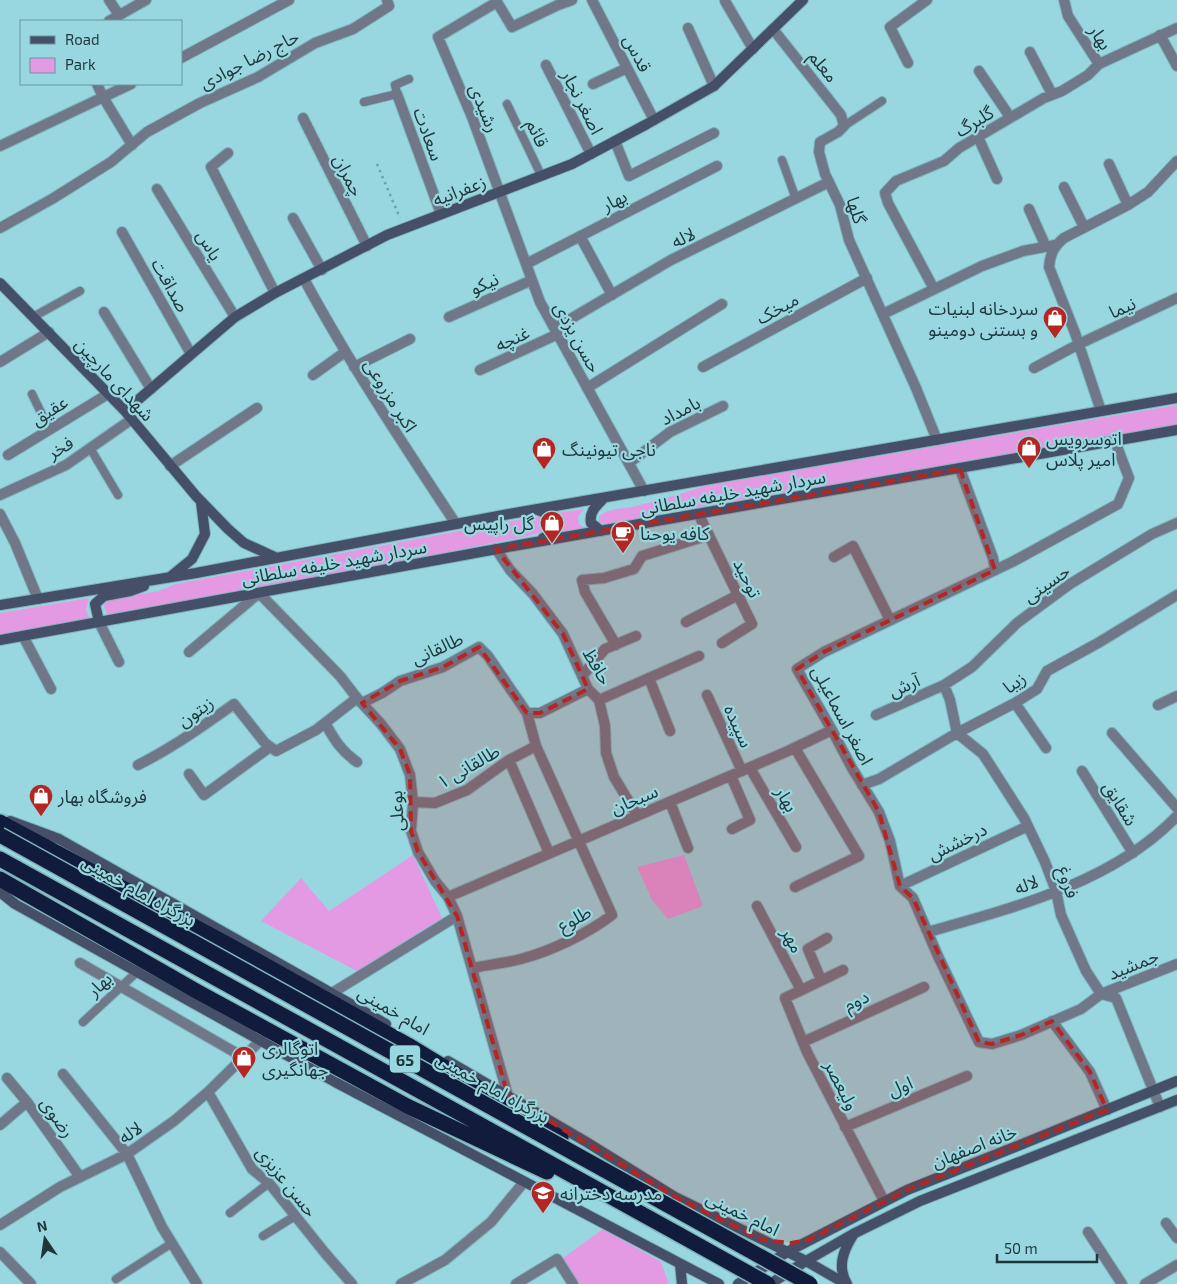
<svg xmlns="http://www.w3.org/2000/svg" width="1177" height="1284" viewBox="0 0 1177 1284" font-family="'Exo 2','Noto Sans Arabic',sans-serif">
<style>
.green{fill:#e49ae2}
.lines{fill:none;stroke-linecap:round;stroke-linejoin:round}
.lane-casing{stroke:#7eb4bc;stroke-width:10}
.street-casing{stroke:#7eb4bc;stroke-width:12}
.secondary-casing{stroke:#7eb4bc;stroke-width:12}
.highway-casing{stroke:#7eb4bc;stroke-width:18}
.path{stroke:#70a2a9;stroke-width:2.5;stroke-dasharray:2.5 4;stroke-linecap:butt}
.lane{stroke:#6f7788;stroke-width:8}
.street{stroke:#6f7788;stroke-width:10}
.secondary{stroke:#454f68;stroke-width:10}
.highway{stroke:#111c3c;stroke-width:15}
.highway-bridge-casing{stroke:#7eb4bc;stroke-width:18;stroke-linecap:butt}
.highway-bridge{stroke:#111c3c;stroke-width:15}
.marked{fill:#b52622;fill-opacity:0.2;stroke:#b52622;stroke-width:4;stroke-dasharray:10 6;stroke-linejoin:round}
.labels{text-anchor:middle;dominant-baseline:central;stroke-width:4.5;stroke-linejoin:round;paint-order:stroke}
.shield{fill:#99d7e0;stroke:#43676c;stroke-width:1}
.shield-label{font-size:16px;font-weight:bold;fill:#1e373b}
.street-label{font-size:18px;fill:#1e373b;stroke:#99d7e0}
.poi-label{font-size:18px;fill:#1e373b;stroke:#99d7e0;text-anchor:start}
</style>
<rect width="100%" height="100%" fill="#99d7e0"/>
<path class="green" d="M1177,405v21l-571,99 -7,-3v-6c10,-8 24,-7 37,-10 23,-6 45,-12 68,-20z
M584,509l-6,8 1,7 8,6 -30,2 6,-5v-7l-6,-7z
M539,516l7,6 -1,9 -17,5 -155,31 -251,45 -15,2 -3,-8 3,-6 51,-9 18,-7z
M89,598l-3,12 4,9 -90,15v-21z
M413,855l29,63 -85,53 -96,-50 40,-43 28,33z
M684,855l19,51 -35,13 -16,-19 -15,-33z
M603,1229l58,33 8,22h-93l-13,-26z"/>
<g class="lines">
<defs>
<path id="lane" d="M364,102l33,-8 -2,-9 14,-6
M507,104l34,71
M844,126l38,-25
M782,160l14,39
M33,317l47,-26
M32,394l17,35
M90,448l28,47
M83,1022l55,-51
M230,1213l39,-30
M263,1236l32,-20
M116,1279l56,-36"/>
<path id="street" d="M109,0l10,15
M572,0l-14,5 -46,22 -15,-25 -59,35 34,80 68,185 104,189
M592,0l62,120
M1064,0l4,16 31,48
M725,1l28,48
M109,21l37,-21
M688,28l26,58
M773,29l68,86 3,11 -6,6 -18,10 -1,10 6,22 15,31 9,35 67,148 21,52
M1160,35l17,31
M1030,52l22,42
M181,58l108,-58
M908,63l-18,-36 37,-27
M546,65l45,89
M979,71l31,46
M97,84l6,13 29,48
M593,84l34,-16
M397,94l44,120
M303,118l64,128
M978,137l19,42
M615,141l14,35 85,-43
M0,146l131,-62
M228,153l-17,14 64,126
M1109,164l19,41
M1064,187l20,40
M157,189l78,128
M1029,209l17,38
M293,218l29,52
M0,228l52,-29 59,-37 36,-30 53,-29 58,-26 57,-34 38,-14 36,-23 -2,-6
M122,232l69,122
M580,236l32,59
M526,264l191,-98
M304,279c46,85 99,165 152,245
M934,289l-46,-86 -3,-10 11,-12 48,-20 15,-13 85,-50 18,-7 26,-16 11,-11 78,-36
M104,312l47,77
M883,314l99,-48 41,-15 32,-6
M449,317l83,-37
M555,328l116,-68 158,-78
M0,362l49,-30
M354,367l56,-28
M703,367l164,-89
M1034,368l45,-24 98,-46
M480,370l78,-36
M313,375l32,-23
M587,388l135,-84
M1101,411l-26,-78 -26,-66c1,-13 5,-21 15,-29l64,-33 20,-13 29,-31
M1115,441l14,37 -11,26 -104,57 -190,91 -27,17 35,61 20,38 27,44 11,29 10,45 13,12 25,58 41,86 13,2 29,-9 60,-26 20,-15 76,-30
M8,455l100,-61
M629,463l41,-31 53,-26
M170,466l87,-58
M960,469l33,89 2,12
M0,495l66,-30 66,-46
M0,514l15,29 23,56
M699,515l53,109 -30,19
M496,549l14,21 23,24 30,40 25,55 11,11 6,26 1,27 8,24 23,38
M834,557l19,-11 37,74
M99,622l20,40
M686,622l52,-27
M23,636l28,53
M616,645l-31,-53 -3,-12 22,-2 30,-9 8,-13 67,-21
M189,652l70,-59 81,83 17,22 24,26 19,25 10,26 3,27 -2,29 7,21 17,29 13,16 9,19 51,180
M582,676l23,-27 31,-13
M649,678l21,53
M944,685l6,15 7,33 26,21 41,64 21,44 11,29 5,24 25,56 15,23 15,4 44,109
M707,695l35,76
M599,700l100,-44
M362,703l20,-10 18,-12 43,-14 36,-20 9,9 39,57h13l48,-24
M1015,703l31,45
M1158,705l19,-9
M876,715l68,-30 28,-18 45,-44 53,-39 82,-50 25,-11
M325,723c9,16 16,28 32,39
M1112,733l65,75
M509,760l40,93
M138,765c34,-17 65,-39 96,-61l31,39 11,8 40,-21 41,-32
M750,768l46,79
M1082,771l51,82
M189,774l15,21 66,-48
M731,776l19,44 -18,9
M862,785l17,-6 78,-46 58,-30 22,-14 10,-18 51,-28 79,-48
M413,802l22,1 32,-13 42,-30 27,-14
M670,802l18,46
M900,886l128,-60
M795,887l64,-31 -64,-108
M448,897l340,-146 44,-21
M757,906l44,84
M928,932c85,-24 186,-50 249,-116
M80,963l163,94
M472,968c16,-3 33,-5 49,-9 30,-8 66,-25 91,-44l-76,-169 -9,-33
M843,970l-58,28 22,54 77,149
M821,980l-13,-31 19,-11
M332,993l125,-77
M1052,1021l38,51 17,38
M803,1042l121,-55
M63,1074l64,80 35,73 35,57
M7,1078l20,24 53,75
M208,1092l44,77 17,14 56,70 27,31
M0,1125l27,-23
M845,1127l122,-51
M1166,1223l11,15
M0,1225l60,-38 67,-33 47,-33 34,-29 53,-52
M1088,1232l34,52
M0,1252l31,32
M401,1284l44,-24 46,-38 33,-40
M516,1284l41,-25 16,25
M1145,1284l32,-19"/>
<path id="secondary" d="M0,283l125,128 71,85 32,33 16,14 33,15
M125,411l110,-94 40,-24 112,-58 185,-71 75,-40 67,-38 89,-86
M538,510l13,5 5,10 -4,9 -9,4
M601,531l-10,-8c-2,-11 5,-17 13,-25
M170,577l22,-18 13,-25 -4,-32
M0,605l196,-32 313,-59 668,-116
M99,622l-4,-18 9,-8 26,-5 14,-5
M0,640l519,-95 658,-115
M10,821l49,18 327,185
M0,892l15,12 320,178 384,202
M448,1061l140,82 87,54 131,64 40,23
M680,1264l2,20
M738,1284l49,-32 120,-62 108,-43 162,-66
M770,1284l36,-23 47,-27 67,-33 257,-101
M847,1284c-10,-17 -4,-33 6,-49"/>
<path id="highway" d="M0,822l231,124 177,99 153,93
M0,859l680,376
M0,879l198,113 209,114 140,66"/>
</defs>
<use href="#lane" class="lane-casing"/>
<use href="#street" class="street-casing"/>
<use href="#secondary" class="secondary-casing"/>
<use href="#highway" class="highway-casing"/>
<path class="path" d="M377,164l23,54"/>
<use href="#lane" class="lane"/>
<use href="#street" class="street"/>
<use href="#secondary" class="secondary"/>
<use href="#highway" class="highway"/>
<defs>
<path id="highway-bridge" d="M0,835l810,449
M680,1235l88,49"/>
</defs>
<use href="#highway-bridge" class="highway-bridge-casing"/>
<use href="#highway-bridge" class="highway-bridge"/>
</g>
<path class="marked" d="M960,469l35,101 -171,82 -27,17 82,143 21,74 13,12 66,144 13,2 29,-9 31,-14 38,51 17,38 -200,80 -98,50 -18,3 -29,-3 -87,-43 -167,-101 -51,-180 -39,-64 -7,-21 -1,-56 -10,-26 -38,-46 38,-22 43,-14 36,-20 48,66h13l48,-24 -25,-55 -67,-85z"/>
<defs>
<symbol id="shop-pin" viewBox="-11 -11 22 30"><path d="M0 17L-7.5 6A9.5 9.5 0 1 1 7.5 6Z" fill="#b52622" stroke="#99d7e0"/><path d="M-5-2.5h2.3a2.7 3.5 0 0 1 5.4 0H5L5.5 6h-11ZM-1.5-2.5h3a1.5 2.3 0 0 0-3 0Z" fill="#fff"/></symbol>
<symbol id="cafe-pin" viewBox="-11 -11 22 30"><path d="M0 17L-7.5 6A9.5 9.5 0 1 1 7.5 6Z" fill="#b52622" stroke="#99d7e0"/><path d="M-5.5-4.5H6V0H3Q3 3.5 0 3.5H-2.5Q-5.5 3.5-5.5 0ZM3-3.2v2h1.7v-2ZM-6 4.5H4V6H-6Z" fill="#fff"/></symbol>
<symbol id="school-pin" viewBox="-11 -11 22 30"><path d="M0 17L-7.5 6A9.5 9.5 0 1 1 7.5 6Z" fill="#b52622" stroke="#99d7e0"/><path d="M0-5L7-2L0 1L-7-2ZM-4 1L0 2.5L4 1V4Q0 6-4 4Z" fill="#fff"/></symbol>
</defs>
<g fill-rule="evenodd">
<use href="#shop-pin" x="1041" y="304" width="28" height="38"/>
<use href="#shop-pin" x="1015" y="434" width="28" height="38"/>
<use href="#shop-pin" x="530" y="435" width="28" height="38"/>
<use href="#shop-pin" x="538" y="509" width="28" height="38"/>
<use href="#cafe-pin" x="609" y="519" width="28" height="38"/>
<use href="#shop-pin" x="27" y="782" width="28" height="38"/>
<use href="#shop-pin" x="230" y="1044" width="28" height="38"/>
<use href="#school-pin" x="529" y="1179" width="28" height="38"/>
</g>
<g class="labels">
<rect class="shield" x="390" y="1045.5" width="30" height="27" rx="4"/>
<g class="shield-label">
<text x="405" y="1059">65</text>
</g>
<g class="street-label">
<text transform="translate(1101 37) rotate(57)">بهار</text>
<text transform="translate(638 53) rotate(63)">قدس</text>
<text transform="translate(249 59) rotate(-27)">حاج رضا جوادی</text>
<text transform="translate(824 66) rotate(51)">معلم</text>
<text transform="translate(583 102) rotate(63)">اصغر نجار</text>
<text transform="translate(485 108) rotate(68)">رشیدی</text>
<text transform="translate(974 121) rotate(-32)">گلبرگ</text>
<text transform="translate(538 133) rotate(65)">قائم</text>
<text transform="translate(429 134) rotate(70)">سعادت</text>
<text transform="translate(349 175) rotate(63)">چمران</text>
<text transform="translate(459 190) rotate(-21)">زعفرانیه</text>
<text transform="translate(614 200) rotate(-27)">بهار</text>
<text transform="translate(857 210) rotate(72)">گلها</text>
<text transform="translate(683 237) rotate(-26)">لاله</text>
<text transform="translate(210 245) rotate(59)">یاس</text>
<text transform="translate(484 283) rotate(-24)">نیکو</text>
<text transform="translate(171 285) rotate(61)">صداقت</text>
<text transform="translate(1122 307) rotate(-24)">نیما</text>
<text transform="translate(777 308) rotate(-29)">میخک</text>
<text transform="translate(578 337) rotate(61)">حسن یزدی</text>
<text transform="translate(512 338) rotate(-25)">غنچه</text>
<text transform="translate(115 379) rotate(47)">شهدای مارچین</text>
<text transform="translate(391 395) rotate(58)">اکبر مزروعی</text>
<text transform="translate(49 410) rotate(-32)">عقیق</text>
<text transform="translate(680 410) rotate(-27)">بامداد</text>
<text transform="translate(60 447) rotate(-30)">فخر</text>
<text transform="translate(733 492) rotate(-10)">سردار شهید خلیفه سلطانی</text>
<text transform="translate(334 562) rotate(-10)">سردار شهید خلیفه سلطانی</text>
<text transform="translate(748 578) rotate(64)">توحید</text>
<text transform="translate(1046 583) rotate(-35)">حسینی</text>
<text transform="translate(437 648) rotate(-24)">طالقانی</text>
<text transform="translate(598 666) rotate(60)">حافظ</text>
<text transform="translate(1014 682) rotate(-36)">زیبا</text>
<text transform="translate(904 685) rotate(-23)">آرش</text>
<text transform="translate(195 711) rotate(-35)">زیتون</text>
<text transform="translate(843 715) rotate(62)">اصغر اسماعیلی</text>
<text transform="translate(739 726) rotate(66)">سپیده</text>
<text transform="translate(468 766) rotate(-30)">طالقانی ۱</text>
<text transform="translate(634 799) rotate(-23)">سبحان</text>
<text transform="translate(787 799) rotate(60)">بهار</text>
<text transform="translate(1121 803) rotate(59)">شقایق</text>
<text transform="translate(396 811) rotate(-93)">بوعلی</text>
<text transform="translate(957 841) rotate(-26)">درخشش</text>
<text transform="translate(1069 882) rotate(73)">فروغ</text>
<text transform="translate(1026 884) rotate(-20)">لاله</text>
<text transform="translate(139 890) rotate(29)">بزرگراه امام خمینی</text>
<text transform="translate(574 918) rotate(-28)">طلوع</text>
<text transform="translate(793 940) rotate(62)">مهر</text>
<text transform="translate(1133 964) rotate(-22)">جمشید</text>
<text transform="translate(99 984) rotate(-43)">بهار</text>
<text transform="translate(856 1000) rotate(-25)">دوم</text>
<text transform="translate(394 1010) rotate(30)">امام خمینی</text>
<text transform="translate(842 1085) rotate(63)">ولیعصر</text>
<text transform="translate(900 1086) rotate(-23)">اول</text>
<text transform="translate(493 1087) rotate(29)">بزرگراه امام خمینی</text>
<text transform="translate(58 1117) rotate(55)">رضوی</text>
<text transform="translate(130 1132) rotate(-34)">لاله</text>
<text transform="translate(974 1146) rotate(-21)">خانه اصفهان</text>
<text transform="translate(287 1181) rotate(51)">حسن عزیزی</text>
<text transform="translate(743 1213) rotate(26)">امام خمینی</text>
</g>
<g class="poi-label">
<text x="1038" y="308" text-anchor="end">سردخانه لبنیات<tspan x="1038" dy="21">و بستنی دومینو</tspan></text>
<text x="1046" y="438">اتوسرويس<tspan x="1046" dy="21">امير پلاس</tspan></text>
<text x="562" y="449">ناجی‌ تیونینگ</text>
<text x="534" y="523" text-anchor="end">گل راپیس</text>
<text x="640" y="533">کافه یوحنا</text>
<text x="58" y="796">فروشگاه بهار</text>
<text x="262" y="1048">اتوگالری<tspan x="262" dy="21">جهانگیری</tspan></text>
<text x="560" y="1193">مدرسه دخترانه</text>
</g>
</g>
<rect x="20" y="20" width="162" height="65" fill="#99d7e0" stroke="#68979e"/>
<rect x="30" y="36" width="25" height="8" fill="#454f68" stroke="#68979e"/>
<text x="65" y="45" font-size="15" fill="#1e373b">Road</text>
<rect x="30" y="58" width="25" height="15" fill="#e49ae2" stroke="#68979e"/>
<text x="65" y="70" font-size="15" fill="#1e373b">Park</text>
<g transform="translate(45 1239) rotate(347)" stroke="#99d7e0" stroke-width="4" paint-order="stroke">
<path d="M0-4L9 19L0 12L-9 19Z" fill="#1e373b"/>
<text y="-8" font-size="14" font-weight="bold" text-anchor="middle" fill="#1e373b">N</text>
</g>
<path d="M997 1254v8h100v-8" fill="none" stroke="#1e373b" stroke-width="2.5"/>
<text x="1004" y="1254" font-size="15" fill="#1e373b" stroke="#99d7e0" stroke-width="4" paint-order="stroke">50 m</text>
</svg>
